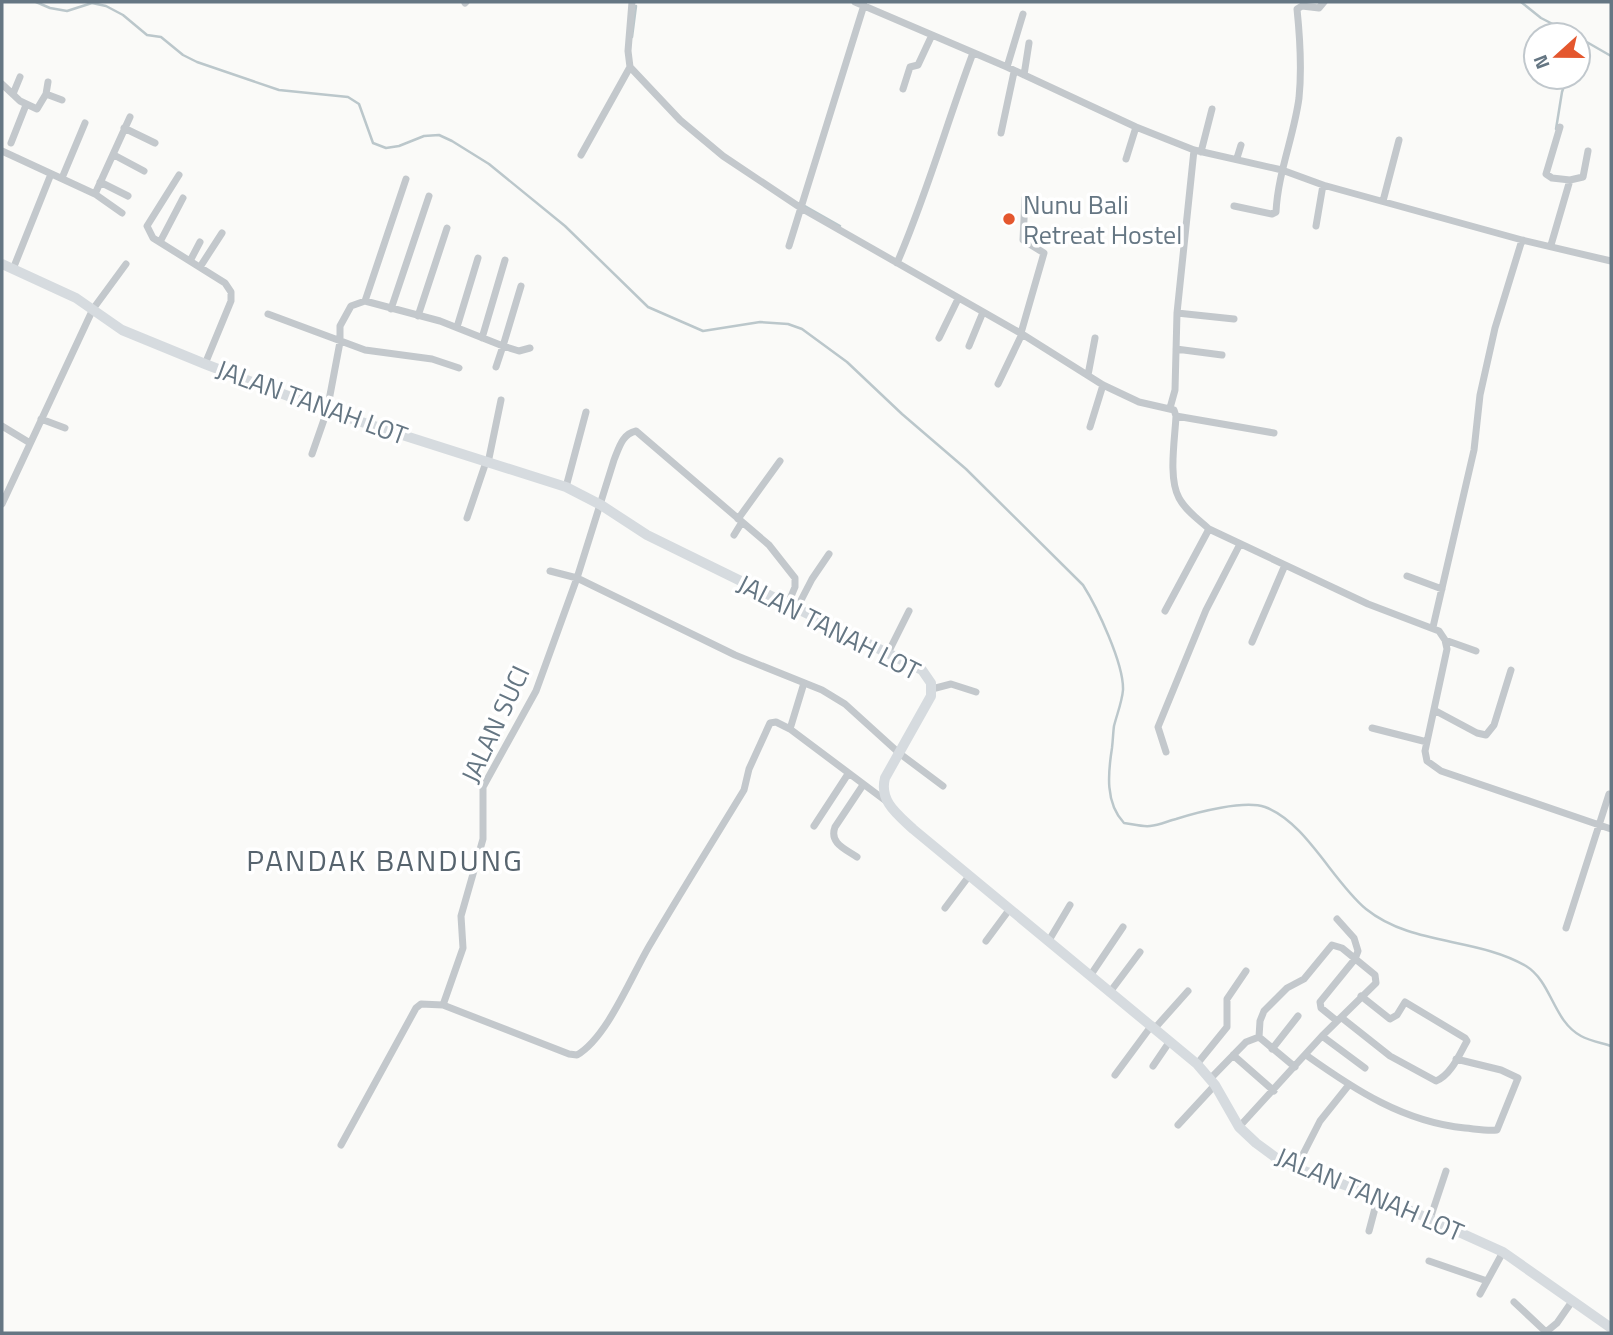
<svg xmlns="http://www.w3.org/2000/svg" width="1613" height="1335" viewBox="0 0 1613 1335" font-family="'Titillium Web',sans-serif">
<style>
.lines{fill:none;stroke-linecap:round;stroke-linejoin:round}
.stream{stroke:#bbc7cb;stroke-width:2.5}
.minor{stroke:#c3c8cc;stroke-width:7}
.major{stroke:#d6dbdf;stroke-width:10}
.poi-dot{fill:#e4572e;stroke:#fff;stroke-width:2.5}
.labels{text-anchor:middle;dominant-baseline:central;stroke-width:7;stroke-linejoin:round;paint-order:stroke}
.poi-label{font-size:26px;fill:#657683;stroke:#fff;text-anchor:start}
.street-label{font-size:26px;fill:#657683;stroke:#fff}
.quarter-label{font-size:30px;letter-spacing:2px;fill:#57646e;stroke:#fff}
</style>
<rect width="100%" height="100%" fill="#fafaf8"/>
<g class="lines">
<path class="stream" d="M36,2l14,6 17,3 25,-8 14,3 17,9 24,20 14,2 22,18 14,7 82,28 69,7 11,7 14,39 13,5 13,-2 25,-10 15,-1 13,6 37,23 76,62 83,81 55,24 57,-9 28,2 14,5 45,33 55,52 64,55 117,116c14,22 41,79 40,105 -1,12 -6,24 -9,36 -1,7 -1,14 -2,22 -4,25 -7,55 12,75 8,1 18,4 26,3 9,-1 18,-5 26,-7 22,-7 68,-19 89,-12 41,15 68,75 101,102 46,37 110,28 160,57 26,16 27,55 55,70 9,5 21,7 30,10
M1521,2l20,16 33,17
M632,37l4,-31
M1578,37l33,19
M1556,129l6,-37 5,-15
M803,205l37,21"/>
<path class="minor" d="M632,2l-4,49 2,16 50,53 43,36 78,52 221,126 81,51 36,17 35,8 2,6c-1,23 -8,62 3,82 7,13 19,21 30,31l159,75 71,27 6,9 2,9 -22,102 2,10 14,10 170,58
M855,2l152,65 129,60 58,23 88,20 41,15 199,55 89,21
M465,3l1,-1
M1007,67l16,-53
M1024,75l5,-32
M2,84l18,17 17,8 9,-15 2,-12
M903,89l7,-22 8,-2 14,-30
M13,94l7,-17
M46,94l16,6
M124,128l31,15
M1001,133l13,-61
M11,143l15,-38
M2,151l93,43 35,-77
M1201,152l11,-43
M114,155l30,16
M581,155l49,-88
M1237,158l4,-13
M1126,159l10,-32
M179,175l-32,51 6,12 72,45 6,9v9l-26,63
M62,178l23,-55
M1570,180l13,-3 5,-26
M100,182l28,14
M95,194l27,19
M1383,201l16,-61
M1234,206l38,8 4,-2c2,-40 18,-76 23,-114 3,-29 1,-60 -2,-89l5,-3 17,2 5,-6
M1316,226l7,-41
M160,242l23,-44
M1551,245l19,-65 -18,-2 -6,-4 14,-47
M789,246l75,-241
M190,261l10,-19
M897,263c30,-69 50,-141 76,-210
M200,267l22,-34
M13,269l38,-95
M365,301l41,-122
M391,309l38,-113
M1177,313l57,6
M268,314l97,36 67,9 27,9
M418,316l29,-88
M457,327l21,-69
M1021,333l23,-80 -21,-13 2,-42
M482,338l23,-78
M939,338l19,-39
M969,346l14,-34
M1176,349l46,6
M496,367l7,-21 16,5 11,-3
M1088,375l7,-37
M998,384l24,-50
M1170,408l5,-18 2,-77 17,-163
M1176,416l98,17
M41,419l24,9
M2,426l28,17
M1090,427l13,-42
M312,454l15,-43 13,-69v-16l11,-20 14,-5 75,20 63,25 18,-60
M488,463l13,-63
M566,487l20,-75
M2,504l91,-195 33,-45
M467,518l19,-56
M738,519l42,-58
M734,535l8,-13
M550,571l27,7 158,77 87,35 23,14 54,49 44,33
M1407,576l35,13
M796,610l16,-31 17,-25
M1165,611l44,-82
M1433,627l41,-177 6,-55 15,-67 27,-88
M1445,640l31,11
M1252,642l33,-77
M888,653l21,-42
M932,689l19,-5 25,8
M1434,710l43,23 9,2 8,-10 17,-55
M1372,728l55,14
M790,729l14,-46
M1166,752l-8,-25 48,-117 34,-66
M814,826l34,-52
M857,857c-12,-8 -28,-14 -22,-30l28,-42
M945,908l24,-32
M1337,919l17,19 4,13 -3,8 -35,43 1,6 16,13
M1566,928l43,-134
M986,941l23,-31
M1048,942l22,-37
M1090,976l33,-49
M1110,992l30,-40
M443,1005l20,-57 -2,-32 22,-77v-52l53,-96 41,-113 37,-118c5,-12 8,-26 22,-29l133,114 26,33v9l-8,19
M1342,1018l48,38 46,25c15,-6 23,-26 31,-40l-2,-3 -60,-36 -8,13 -7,4 -29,-23
M1155,1028l33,-37
M1322,1036l43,32
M1259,1037l36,30
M1272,1049l26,-33
M1233,1055l41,36
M1306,1055c49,35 98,67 159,73 11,1 22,3 32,2l21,-52 -17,-8 -45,-11
M1197,1064l30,-37v-28l19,-28
M1153,1066l17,-25
M1115,1075l37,-50
M1210,1079l36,-37 13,-5
M1178,1125l37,-40
M1239,1127l83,-91 54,-53 -1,-8 -33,-27 -10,-3 -28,34 -17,9 -23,23 -4,10 -1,16
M341,1145l75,-137 5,-4 22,1 126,49 8,1c31,-18 55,-81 74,-112 30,-51 62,-102 93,-153l5,-21 21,-46 6,-1 14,7 96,72
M1296,1168l24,-47 28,-35
M1430,1219l16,-48
M1369,1231l9,-34
M1429,1261l58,20
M1480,1294l23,-42
M1514,1302l32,30 11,-9 16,-23"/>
<path class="major" d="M2,264l74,34 46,32 83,34 122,47 239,76 35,18 46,30 275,135 9,13v13l-46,82c-6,23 12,36 28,51l284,235 18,21 24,42 17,16 19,14 29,14 64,22 62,26 73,33 108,76"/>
</g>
<circle class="poi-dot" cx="1009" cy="219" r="7"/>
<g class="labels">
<g class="poi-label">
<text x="1023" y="204">Nunu Bali<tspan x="1023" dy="30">Retreat Hostel</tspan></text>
</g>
<g class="street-label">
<text transform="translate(312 402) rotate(20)">JALAN TANAH LOT</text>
<text transform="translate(829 627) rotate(27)">JALAN TANAH LOT</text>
<text transform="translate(495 724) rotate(-65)">JALAN SUCI</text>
<text transform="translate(1370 1194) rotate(23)">JALAN TANAH LOT</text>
</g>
<g class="quarter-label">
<text x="385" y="860">PANDAK BANDUNG</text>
</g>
</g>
<rect width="1613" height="1335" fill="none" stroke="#657683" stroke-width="7"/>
<g transform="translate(1557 56) rotate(249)"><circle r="33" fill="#ffffff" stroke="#c1c8cd" stroke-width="2"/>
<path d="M0-5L12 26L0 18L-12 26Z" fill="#e4572e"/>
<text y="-10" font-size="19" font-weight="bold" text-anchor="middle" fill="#657683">N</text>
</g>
</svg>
